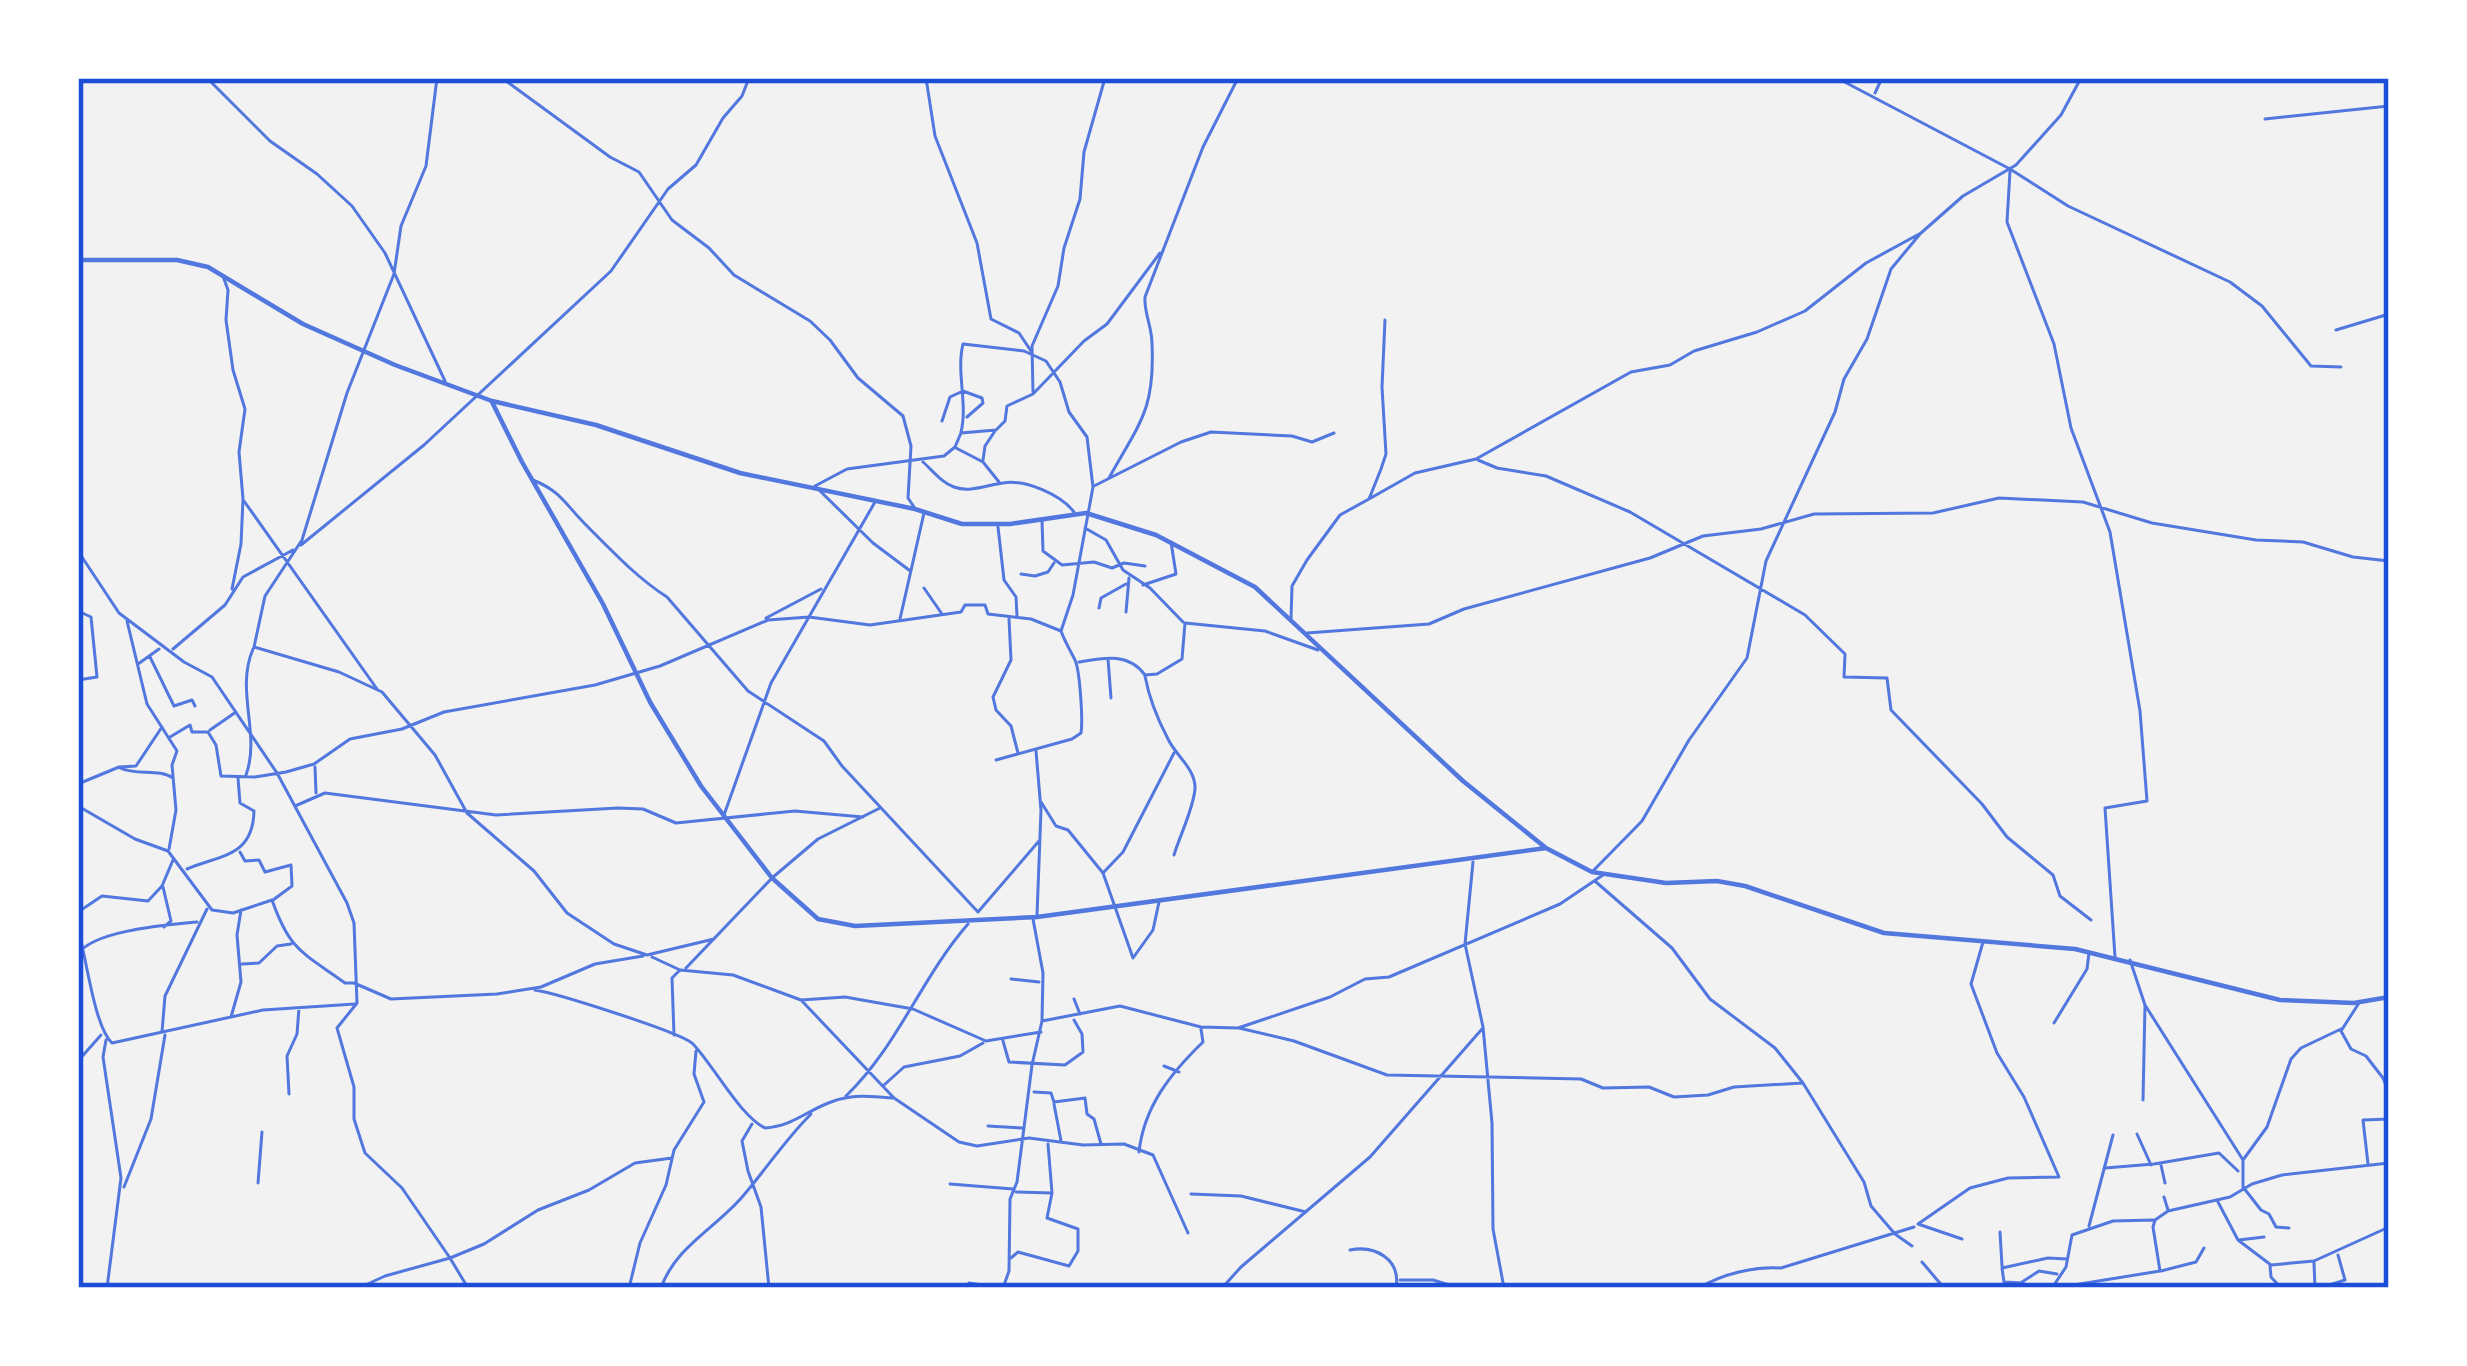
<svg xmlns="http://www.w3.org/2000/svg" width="2467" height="1366" viewBox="0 0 2467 1366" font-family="'Times New Roman',serif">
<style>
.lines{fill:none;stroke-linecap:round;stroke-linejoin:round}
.minor{stroke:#5277de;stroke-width:3}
.tertiary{stroke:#5277de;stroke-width:4.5}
.neatline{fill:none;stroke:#1d4ed8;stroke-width:4.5}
</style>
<rect width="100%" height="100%" fill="#f2f2f2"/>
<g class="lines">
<path class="minor" d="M207,78l63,63 47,33 35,32 33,47 60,128
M437,78l-11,88 -25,60 -7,48 -47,119 -45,147 -37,56 -11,51 85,25 43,20 53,63 32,58 67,58 33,42 47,31 33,11 67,-16
M502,78l108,79 29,15 33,48 37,28 25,27 76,46 20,19 28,38 45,38 8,30 -3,52 6,9
M926,78l9,58 42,107 14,76 28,14 12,18
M1837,78l173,91 58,37 162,76 32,24 49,60 30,1
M1875,93l7,-15
M2265,119l124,-13
M2010,171l-3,51 47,122 17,84 39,104 30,179 7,90 -42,7 10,149
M224,279l4,11 -2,30 7,50 12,39 -6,43 4,47 -2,45 -9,45
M2336,330l53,-16
M1033,392l-1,-46 26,-60 6,-38 16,-49 4,-47 21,-74
M942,421l8,-24 13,-6 19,7 1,5 -16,14
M961,432c7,-28 -5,-60 2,-88l61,7 22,10 14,21 9,30 18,25 6,50 -20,108 -12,36
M956,448l27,14 16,20
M983,460l2,-14 10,-15
M1478,460l19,8 49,8 84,36 175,103 40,39 -1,23 43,1 4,32 91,94 25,33 46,38 7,21 31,24
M923,462c10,9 19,21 31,25 16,6 33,-2 49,-4 23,-4 58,12 71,29
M1109,478c31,-56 46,-68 43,-134 0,-18 -8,-30 -7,-47l58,-150 35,-69
M533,480c29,12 32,24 52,44 25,25 52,54 82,73l81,94 76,50 18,25 136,146
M1094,486l87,-44 30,-10 81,4 20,6 22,-9
M1369,499l46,-26 61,-14 155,-87 39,-7 24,-14 63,-19 48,-21 61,-48 55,-30 42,-37 53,-31 45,-50 20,-37
M244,501l133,188
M1042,521l1,30 19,14 32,-3 18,6 12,-5 21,3
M998,527l6,53 12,17 1,19
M1085,528l21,12 17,30 27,18 33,34
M301,545l123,-100 187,-174 57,-82 28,-24 27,-47 19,-22 7,-18
M78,551l41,62 65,49 28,15 65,96 70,130 7,20 3,80 -20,25 17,59v32l11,34 37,35 48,70 34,-14 54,-34 51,-20 46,-27 37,-5
M909,570l-36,-27 -58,-57 32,-17 97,-13 11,-9 6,-14 35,-3 9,-9 2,-15 26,-12 51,-53 23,-17 53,-71
M1021,574l14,2 13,-4 6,-9
M1143,585l33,-11 -5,-32
M924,588l18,26
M1099,608l2,-10 25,-14
M78,611l13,6 6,60 -19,3
M1126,612l3,-34
M766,618l55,-29
M900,619l24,-106
M1009,619l2,41 -18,37 3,13 15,16 7,27
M1291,619l1,-33 15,-26 33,-45 29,-16 12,-30 5,-15 -4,-67 3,-67
M127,621l20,83 30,47 -5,14 4,45 -7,39
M1307,633l122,-9 35,-15 186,-51 53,-22 58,-7 53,-15 119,-1 66,-15 84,4 69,21 104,17 47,2 50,15 36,4
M173,649l52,-44 18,-28 50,-27
M150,657l24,49 18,-6 3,6
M1108,659l3,39
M1079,662c24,-4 49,-10 66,13l12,-1 25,-15 3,-36 80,8 53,19
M138,664l21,-15
M1145,676c4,22 13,44 23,63 8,17 28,30 27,50 -2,21 -15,46 -21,66
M210,730l26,-18
M170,737l20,-12 2,7h16l8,13 5,31 34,1 31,-5 28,-8 36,-25 52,-10 42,-17 151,-27 65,-19 108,-46 41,-3 61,8 91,-13 4,-7h20l3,9 43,5 30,12c4,11 9,19 14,29 5,11 8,60 6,73l-9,6 -76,21
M1036,751l5,59 -4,105
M315,767l1,26
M120,768c17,8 39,0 53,10
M246,775c15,-41 -11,-84 7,-126
M78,784l41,-17 17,-1 26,-39
M1041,802l15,24 12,4 35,43 30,85 20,-28 6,-28
M78,806l57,33 33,12 44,59 21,3 39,-13c18,51 30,52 73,83h9l37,16 106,-5 44,-7 54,-23 48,-8
M295,806l30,-13 171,22 122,-7 25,1 33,14 119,-12 68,6
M724,815l47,-132 104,-181
M240,852l5,9 14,-1 6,12 26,-7 1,21 -19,14
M1473,862l-8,82 18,83 9,96 1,106 11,59
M187,869c33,-14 66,-12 67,-58l-14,-8 -2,-25
M1593,871l49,-50 47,-81 58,-82 19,-97 69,-149 9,-33 23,-40 24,-70 29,-35
M1103,873l20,-21 51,-99
M1596,882l76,66 38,51 65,49 28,35 61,99 7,24 24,28 17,12
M163,887l8,34 -7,6
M78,912l24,-16 46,5 14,-15 11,-26
M978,912l61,-71
M78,930c9,29 16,96 34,113l151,-33 92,-6
M78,954c16,-24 90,-29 119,-32
M652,957l28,13 53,5 68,25 44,-3 68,12 73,32 55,-9
M2130,960l15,45 -2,95
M242,964l17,-1 18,-17 14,-2
M686,968l86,-90 46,-39 62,-31
M1011,979l28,3
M535,990c21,3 148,43 158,54 21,22 47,72 72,84 28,-2 41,-17 66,-26 20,-8 40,-6 61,-4
M1074,999l6,15
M802,1001l92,97 65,44 18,4 52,-8 54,7 41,-1 29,11 35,78
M2359,1003l-18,28 10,18 15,7 17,22 6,15
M2145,1005l98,155
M231,1017l10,-35 -4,-47 4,-25
M1042,1021l78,-15 81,21 37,1 92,-31 35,-18 24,-2 171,-73 43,-29
M2054,1023l33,-54 2,-16
M1239,1028l55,13 93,34 194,4 22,9 46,-1 25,10 34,-2 26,-8 69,-4
M162,1032l3,-36 42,-87
M674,1035l-2,-57 7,-7
M106,1040l-3,17 18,121 -14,110
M1003,1041l6,21 56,3 18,-13 -1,-18 -8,-14
M78,1061l23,-26
M1164,1066l15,6
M884,1085l20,-18 56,-11 23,-13
M1034,1092l17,1 3,9 31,-4 2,16 7,5 7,25
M289,1094l-2,-38 10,-22 2,-26
M846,1096c52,-50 75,-118 122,-172
M1054,1104l7,37
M752,1124l-10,17 6,30 13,36 8,81
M988,1126l34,2
M2137,1134l14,31
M1139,1152c5,-46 32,-79 64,-110l-2,-13
M2368,1164l-5,-44 26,-1
M2161,1165l4,18
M2105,1168l49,-4 65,-11 19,18
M258,1183l4,-51
M950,1184l63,5
M124,1187l27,-68 14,-84
M1016,1192l36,1
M1191,1194l50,2 65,16
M2164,1197l4,13
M2218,1202l20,38 33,25 43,-4 75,-34
M2089,1226l24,-91
M2289,1228l-13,-1 -7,-13 -8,-4 -18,-23v-27l24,-33 24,-68 10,-11 40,-19
M2000,1232l2,34
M1962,1239l-44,-15 52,-36 38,-10 51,-1 -35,-80 -27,-44 -26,-69 12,-42
M2239,1240l25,-3
M1350,1250c25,-5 51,9 46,38
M1011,1258l7,-6 51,14 9,-15v-22l-31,-11 5,-25 -4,-49
M1922,1262l22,26
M2314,1263l1,25
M2270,1266l1,11 10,11
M2161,1271l35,-9 8,-14
M1400,1280h33l26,8
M2022,1282l17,-11 18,3
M969,1283l33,5
M359,1288l26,-12 65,-18 18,30
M629,1288l11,-45 26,-58 8,-35 30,-48 -10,-28 2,-23
M661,1288c14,-41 55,-60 82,-92 24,-28 42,-56 68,-82
M1003,1288l6,-17 1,-72 7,-17 15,-117 10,-44 1,-48 -10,-54
M1222,1288l19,-21 129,-110 112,-128
M1699,1288c23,-14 56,-22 82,-20l133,-41
M2028,1288l-5,-5 -19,-1 -2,-14 46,-10 19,1
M2052,1288l14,-21 6,-32 41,-14 41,-1
M2055,1288l105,-17 -7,-44 2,-7 13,-9 62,-14 22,-13 30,-9 107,-12
M2320,1288l25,-8 -7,-25"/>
<path class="tertiary" d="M78,260h99l31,7 95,57 92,41 97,36 104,24 144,48 175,36 47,15h48l76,-11 70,22 99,52 208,194 83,67 46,24 74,11 51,-2 28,5 139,47 191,16 205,51 74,3 35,-6
M492,402l30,60 81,142 47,98 51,84 71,92 46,41 37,7 182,-9 509,-69"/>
</g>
<rect width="2467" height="1366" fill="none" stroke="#ffffff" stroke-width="162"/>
<rect x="81" y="81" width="2305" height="1204" class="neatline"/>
</svg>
